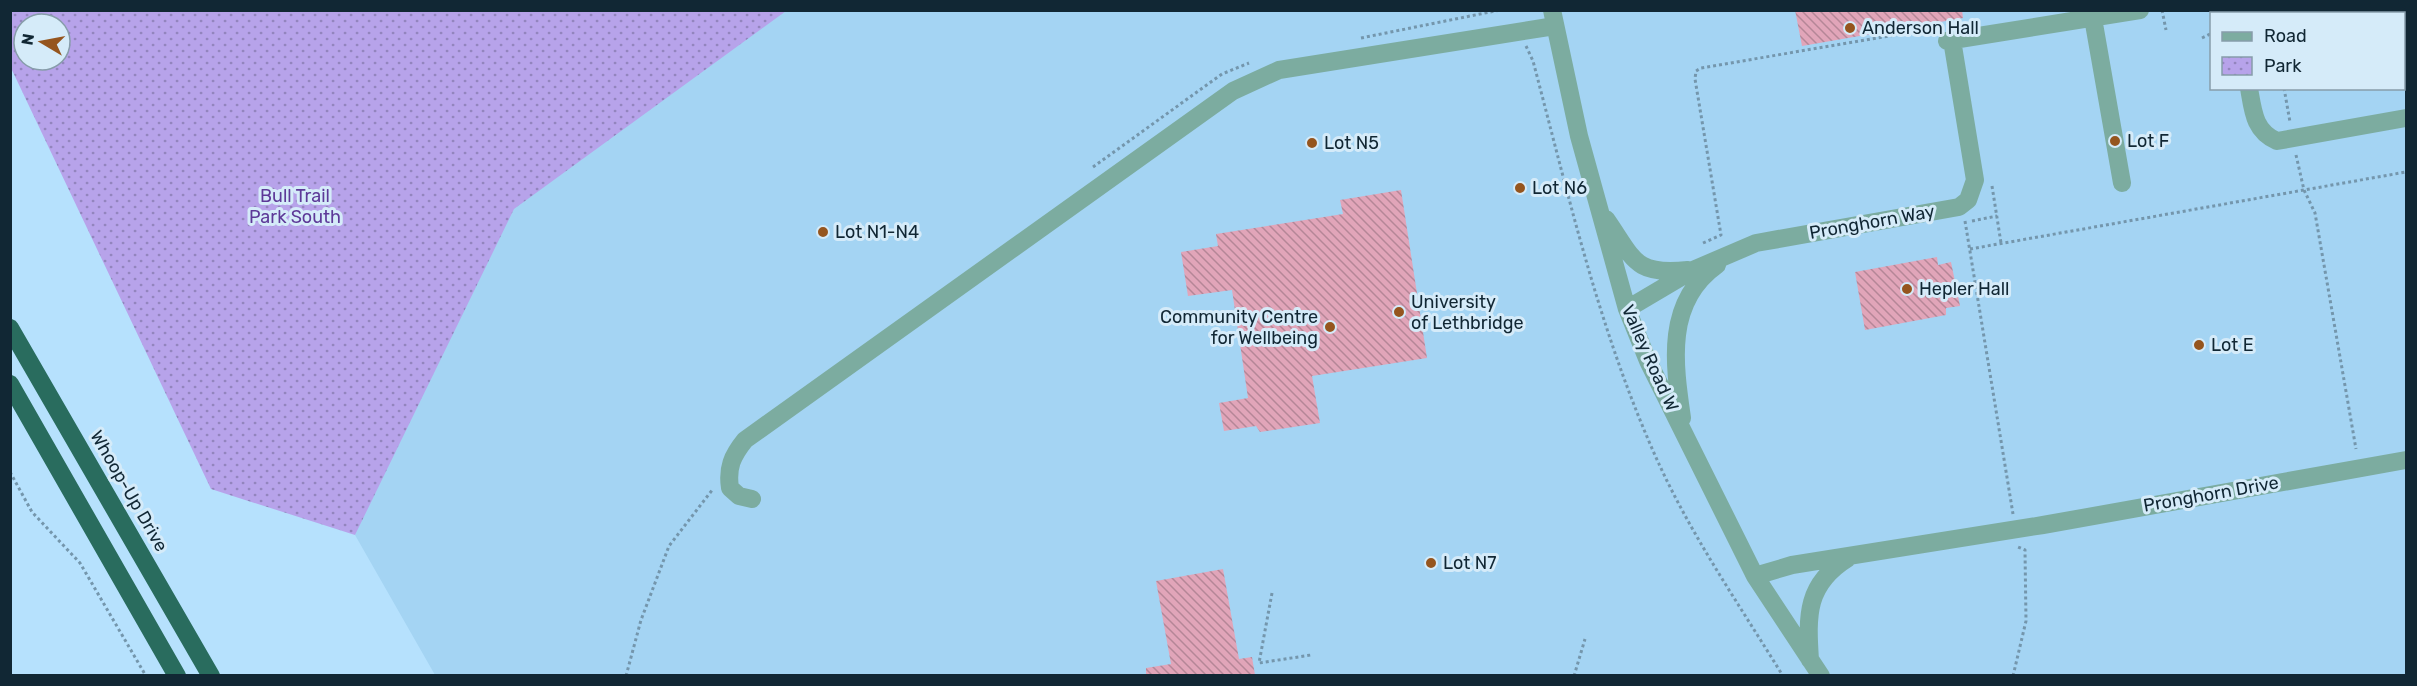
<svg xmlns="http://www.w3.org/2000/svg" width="2417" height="686" viewBox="0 0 2417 686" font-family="Rubik,sans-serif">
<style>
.built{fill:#a4d4f3;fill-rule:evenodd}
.park{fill:url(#park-dots);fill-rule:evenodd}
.building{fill:url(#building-back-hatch)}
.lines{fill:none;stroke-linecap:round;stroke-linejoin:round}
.path{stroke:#7496ac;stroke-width:3;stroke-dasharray:3 3;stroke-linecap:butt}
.minor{stroke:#7caca0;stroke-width:18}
.highway{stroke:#296c5e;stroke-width:18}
.poi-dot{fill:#95551e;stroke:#d5ebf9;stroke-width:2}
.labels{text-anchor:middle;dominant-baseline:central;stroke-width:6;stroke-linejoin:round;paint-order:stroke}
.poi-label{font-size:18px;fill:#112734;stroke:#d5ebf9;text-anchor:start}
.park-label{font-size:18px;fill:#5d3998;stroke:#d5ebf9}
.street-label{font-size:18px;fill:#112734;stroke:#d5ebf9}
</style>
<defs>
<pattern id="park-dots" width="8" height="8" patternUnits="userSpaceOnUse" patternTransform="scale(1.5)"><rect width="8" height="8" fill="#b7a3ea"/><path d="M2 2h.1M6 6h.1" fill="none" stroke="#9385be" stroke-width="1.8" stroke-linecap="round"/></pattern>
<pattern id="building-back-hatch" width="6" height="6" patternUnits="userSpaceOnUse" patternTransform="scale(1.5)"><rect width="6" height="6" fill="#e1a5b9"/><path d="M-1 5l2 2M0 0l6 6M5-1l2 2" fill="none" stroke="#b58697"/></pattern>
</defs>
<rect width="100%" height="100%" fill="#b6e1fd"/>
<path class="built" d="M443,11h1963v664h-1971l-80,-140zM2212,14h192v74h-192z"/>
<path class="park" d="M11,10h775v1l-272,198 -159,326 -144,-46 -200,-421zM24,24h36v36h-36z"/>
<path class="building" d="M1795,10h167l1,8 -161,28z
M1401,190l26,168 -115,18 8,47 -60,9 -4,-6 -32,5 -5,-28 29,-5 -16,-108 -44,6 -7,-44 37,-6 -2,-12 127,-20 -3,-14z
M1937,257l1,8 13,-3 9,44 -14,2v7l-81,15 -10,-58z
M1223,569l16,90 13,-2 3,18h-109v-7l25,-4 -15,-83z"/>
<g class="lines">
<path class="path" d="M2162,10l4,20
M2270,10l1,4
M1361,38l139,-28
M2202,38l10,-5
M1526,46l7,15c36,136 67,274 126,403 34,74 81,142 124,212
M2284,88l6,34
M2296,155l8,35 11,23 41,236
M1093,167l129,-93 27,-11
M1992,186l9,57
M1965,221l48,293
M1972,221l25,-5
M1703,243l18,-8 -26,-156 1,-8 5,-3 235,-40
M1970,249l436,-77
M10,472l22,40 48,51 66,113
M1272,593l-13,70 52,-8
M626,676l15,-56 28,-74 44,-57
M1574,676l11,-37
M2013,676l13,-55 -1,-71 -7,-3"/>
<path class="minor" d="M1552,10l27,126 48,173 21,52 107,215 66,100
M2232,10l3,4
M2093,18l29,165
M1947,41l193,-31
M2249,88c4,23 5,43 28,53l129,-23
M1606,219c28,40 28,57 82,51
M1627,309l66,-39 63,-27 203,-36 9,-7 7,-20 -23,-140
M1682,418c-8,-55 -17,-116 35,-153
M752,499l-13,-3 -9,-8c-3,-20 2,-32 15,-48l488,-349 46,-21 276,-44
M1755,576l37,-11 251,-40 363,-65
M1810,660c-3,-45 -4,-76 38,-102"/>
<path class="highway" d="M10,328l201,348
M10,384l167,292"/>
</g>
<g class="poi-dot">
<circle cx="1850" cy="28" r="6"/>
<circle cx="2115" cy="141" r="6"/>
<circle cx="1312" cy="143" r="6"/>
<circle cx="1520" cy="188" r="6"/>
<circle cx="823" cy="232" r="6"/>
<circle cx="1907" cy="289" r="6"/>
<circle cx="1399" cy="312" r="6"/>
<circle cx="1330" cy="327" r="6"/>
<circle cx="2199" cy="345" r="6"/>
<circle cx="1431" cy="563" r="6"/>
</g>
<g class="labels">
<g class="poi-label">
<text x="1862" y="28">Anderson Hall</text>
<text x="2127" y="141">Lot F</text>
<text x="1324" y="143">Lot N5</text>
<text x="1532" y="188">Lot N6</text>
<text x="835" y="232">Lot N1-N4</text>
<text x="1919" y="289">Hepler Hall</text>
<text x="1411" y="302">University<tspan x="1411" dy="21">of Lethbridge</tspan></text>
<text x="1318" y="317" text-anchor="end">Community Centre<tspan x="1318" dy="21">for Wellbeing</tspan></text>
<text x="2211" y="345">Lot E</text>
<text x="1443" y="563">Lot N7</text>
</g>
<g class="park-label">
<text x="295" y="196">Bull Trail<tspan x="295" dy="21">Park South</tspan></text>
</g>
<g class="street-label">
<text transform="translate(1872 222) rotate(-10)">Pronghorn Way</text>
<text transform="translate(1650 358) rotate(66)">Valley Road W</text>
<text transform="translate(129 491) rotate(60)">Whoop-Up Drive</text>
<text transform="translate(2211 494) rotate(-10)">Pronghorn Drive</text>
</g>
</g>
<rect width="2417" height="686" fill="none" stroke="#112734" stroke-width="24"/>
<rect x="2210" y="12" width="195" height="78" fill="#d5ebf9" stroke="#879daa" stroke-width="1.5"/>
<rect x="2222" y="32" width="30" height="9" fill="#7caca0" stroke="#879daa" stroke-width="1.5"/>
<text x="2264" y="42" font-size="18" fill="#112734">Road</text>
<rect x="2222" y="57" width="30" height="18" fill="url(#park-dots)" stroke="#879daa" stroke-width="1.5"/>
<text x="2264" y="72" font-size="18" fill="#112734">Park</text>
<g transform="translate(42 42) rotate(280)"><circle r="28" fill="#d5ebf9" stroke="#879daa" stroke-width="1.5"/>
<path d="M0-4.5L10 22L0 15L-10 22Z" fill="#95551e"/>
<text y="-9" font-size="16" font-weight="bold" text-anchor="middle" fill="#112734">N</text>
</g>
</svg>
